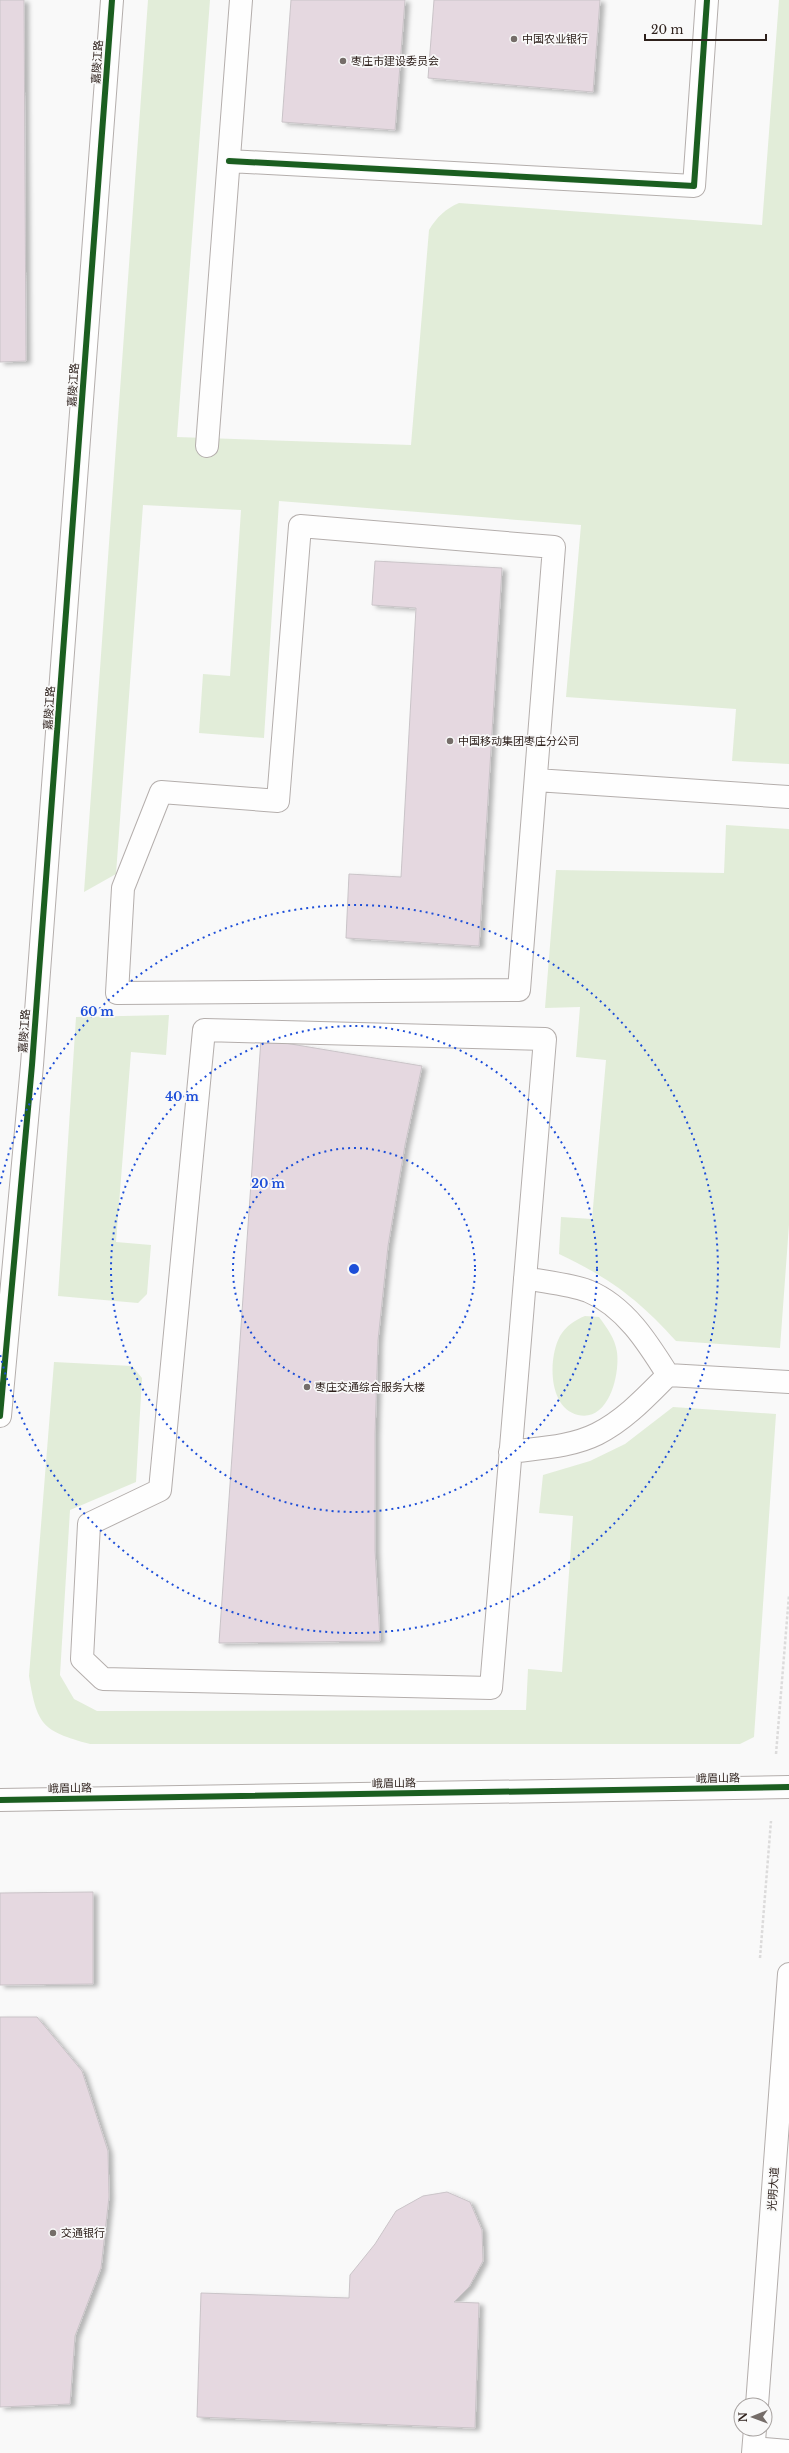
<svg xmlns="http://www.w3.org/2000/svg" width="789" height="2453" viewBox="0 0 789 2453" font-family="'Libre Baskerville','Noto Sans SC',serif">
<style>
.green{fill:#e2edd9}
.building{fill:#e5d8e0;stroke:#cac4c8;filter:url(#shadow)}
.lines{fill:none;stroke-linecap:round;stroke-linejoin:round}
.service-casing{stroke:#b4aeac;stroke-width:24}
.minor-casing{stroke:#b4aeac;stroke-width:24}
.tertiary-casing{stroke:#b4aeac;stroke-width:24}
.primary-casing{stroke:#b4aeac;stroke-width:24}
.path{stroke:#dcdbdb;stroke-width:2.5;stroke-dasharray:3 2;stroke-linecap:butt}
.service{stroke:#fefefe;stroke-width:22}
.minor{stroke:#fefefe;stroke-width:22}
.tertiary{stroke:#fefefe;stroke-width:22}
.primary{stroke:#fefefe;stroke-width:22}
.cycleway-casing{stroke:#f9f9f9;stroke-width:8}
.cycleway{stroke:#1b5e20;stroke-width:6}
.ring{fill:none;stroke:#1d4ed8;stroke-width:2;stroke-dasharray:2 4}
.poi-dot{fill:#756d69;stroke:#f9f9f9;stroke-width:1.5}
.labels{text-anchor:middle;dominant-baseline:central;stroke-width:3.5;stroke-linejoin:round;paint-order:stroke}
.poi-label{font-size:11px;fill:#2e211c;stroke:#f9f9f9;text-anchor:start}
.street-label{font-size:11px;fill:#2e211c;stroke:#f9f9f9}
.centre{fill:#1d4ed8;stroke:#f9f9f9;stroke-width:2}
.ring-label{font-size:12px;text-anchor:middle;font-weight:bold;fill:#1d4ed8;stroke:#f9f9f9;stroke-width:3.5;stroke-linejoin:round;paint-order:stroke}
</style>
<defs>
<filter id="shadow"><feDropShadow dx="4.5" dy="2.5" stdDeviation="2" flood-color="#0004"/></filter>
</defs>
<rect width="100%" height="100%" fill="#f9f9f9"/>
<path class="green" d="M148,0h62l-33,437 234,8 18,-215c8,-13 16,-21 30,-27l303,22 17,-225h10v764l-57,-3 4,-52 -170,-12 15,-172 -302,-24 -15,237 -65,-5 4,-59 27,2 11,-166 -98,-5 -27,369 -32,18z
M726,825l63,4v396l-9,123 -104,-7c-37,-41 -66,-63 -117,-87l2,-37 31,2 14,-159 -30,-3 4,-50 -35,1 11,-138 168,3z
M169,1015l-3,40 -35,-3 -15,190 35,3 -4,49 -9,9 -80,-7 18,-279z
M585,1316l14,1c8,11 16,21 18,35 3,22 -8,70 -39,63 -30,-7 -30,-57 -18,-79 6,-10 15,-16 25,-20z
M54,1362l78,4 10,12 -6,104 -66,28 -10,165 14,24 23,12 429,-1 2,-41 34,3 11,-156 -34,-3 4,-38 47,-14 35,-17 48,-37 103,7 -22,323 -14,7h-650c-48,-13 -53,-19 -61,-68z"/>
<path class="building" d="M0,0h24l2,361 -26,1z
M291,0h114l-10,130 -113,-8z
M434,0h166l-7,92 -165,-14z
M375,561l127,7 -23,378 -133,-8 3,-64 52,3 15,-269 -44,-3z
M261,1039l161,27 -17,79 -17,101 -10,94 -3,94v116l5,91 -161,2z
M93,1892v92l-93,1v-92z
M0,2017h37l45,54 26,80 1,46 -8,71 -26,68 -5,68 -70,3z
M447,2192l23,10 12,28 1,31 -14,26 -15,15 25,1 -4,125 -278,-11 4,-124 148,5 1,-23 25,-31 21,-33 27,-15z"/>
<g class="lines">
<defs>
<path id="service" d="M300,526l254,21 -35,443 -402,3 6,-105 38,-96 117,9z
M536,780l253,17
M204,1030l341,9 -54,649 -388,-9 -21,-20 7,-135 71,-34z
M525,1278c20,4 44,6 63,13 37,15 60,52 80,84
M510,1452c29,-4 61,-5 87,-18 28,-14 50,-38 71,-59l121,7"/>
<path id="minor" d="M229,161l465,25 13,-186
M207,446l34,-446
M757,2405l32,-431
M753,2453l2,-24"/>
<path id="tertiary" d="M0,1416l32,-351 80,-1065
M0,1800l789,-13"/>
<path id="primary" d="M754,2448l35,3"/>
</defs>
<use href="#service" class="service-casing"/>
<use href="#minor" class="minor-casing"/>
<use href="#tertiary" class="tertiary-casing"/>
<use href="#primary" class="primary-casing"/>
<path class="path" d="M776,1754l13,-159
M760,1958l11,-137"/>
<use href="#service" class="service"/>
<use href="#minor" class="minor"/>
<use href="#tertiary" class="tertiary"/>
<use href="#primary" class="primary"/>
<defs>
<path id="cycleway" d="M229,161l465,25 13,-186
M0,1416l32,-351 80,-1065
M0,1800l789,-13"/>
</defs>
<use href="#cycleway" class="cycleway-casing"/>
<use href="#cycleway" class="cycleway"/>
</g>
<g class="ring">
<circle cx="354" cy="1269" r="121"/>
<circle cx="354" cy="1269" r="243"/>
<path d="M0 1184A364 364 0 1 1 0 1354"/>
</g>
<g class="poi-dot">
<circle cx="514" cy="39" r="4"/>
<circle cx="343" cy="61" r="4"/>
<circle cx="450" cy="741" r="4"/>
<circle cx="307" cy="1387" r="4"/>
<circle cx="53" cy="2233" r="4"/>
</g>
<g class="labels">
<g class="poi-label">
<text x="522" y="39">中国农业银行</text>
<text x="351" y="61">枣庄市建设委员会</text>
<text x="458" y="741">中国移动集团枣庄分公司</text>
<text x="315" y="1387">枣庄交通综合服务大楼</text>
<text x="61" y="2233">交通银行</text>
</g>
<g class="street-label">
<text transform="translate(97 62) rotate(-86)">嘉陵江路</text>
<text transform="translate(73 385) rotate(-86)">嘉陵江路</text>
<text transform="translate(49 708) rotate(-86)">嘉陵江路</text>
<text transform="translate(24 1031) rotate(-86)">嘉陵江路</text>
<text transform="translate(718 1778) rotate(-1)">峨眉山路</text>
<text transform="translate(394 1783) rotate(-1)">峨眉山路</text>
<text transform="translate(70 1788) rotate(-1)">峨眉山路</text>
<text transform="translate(773 2189) rotate(-86)">光明大道</text>
</g>
</g>
<circle cx="354" cy="1269" r="6" class="centre"/>
<g class="ring-label">
<text x="97" y="1016">60 m</text>
<text x="182" y="1101">40 m</text>
<text x="268" y="1188">20 m</text>
</g>
<g transform="translate(753 2417) rotate(269)"><circle r="19" fill="#f9f9f9" stroke="#a8a3a1"/>
<path d="M0-3L7 15L0 10L-7 15Z" fill="#756d69"/>
<text y="-6" font-size="11" font-weight="bold" text-anchor="middle" fill="#2e211c">N</text>
</g>
<path d="M645 34v6h121v-6" fill="none" stroke="#2e211c" stroke-width="2"/>
<text x="651" y="34" font-size="12" fill="#2e211c" stroke="#f9f9f9" stroke-width="3" paint-order="stroke">20 m</text>
</svg>
